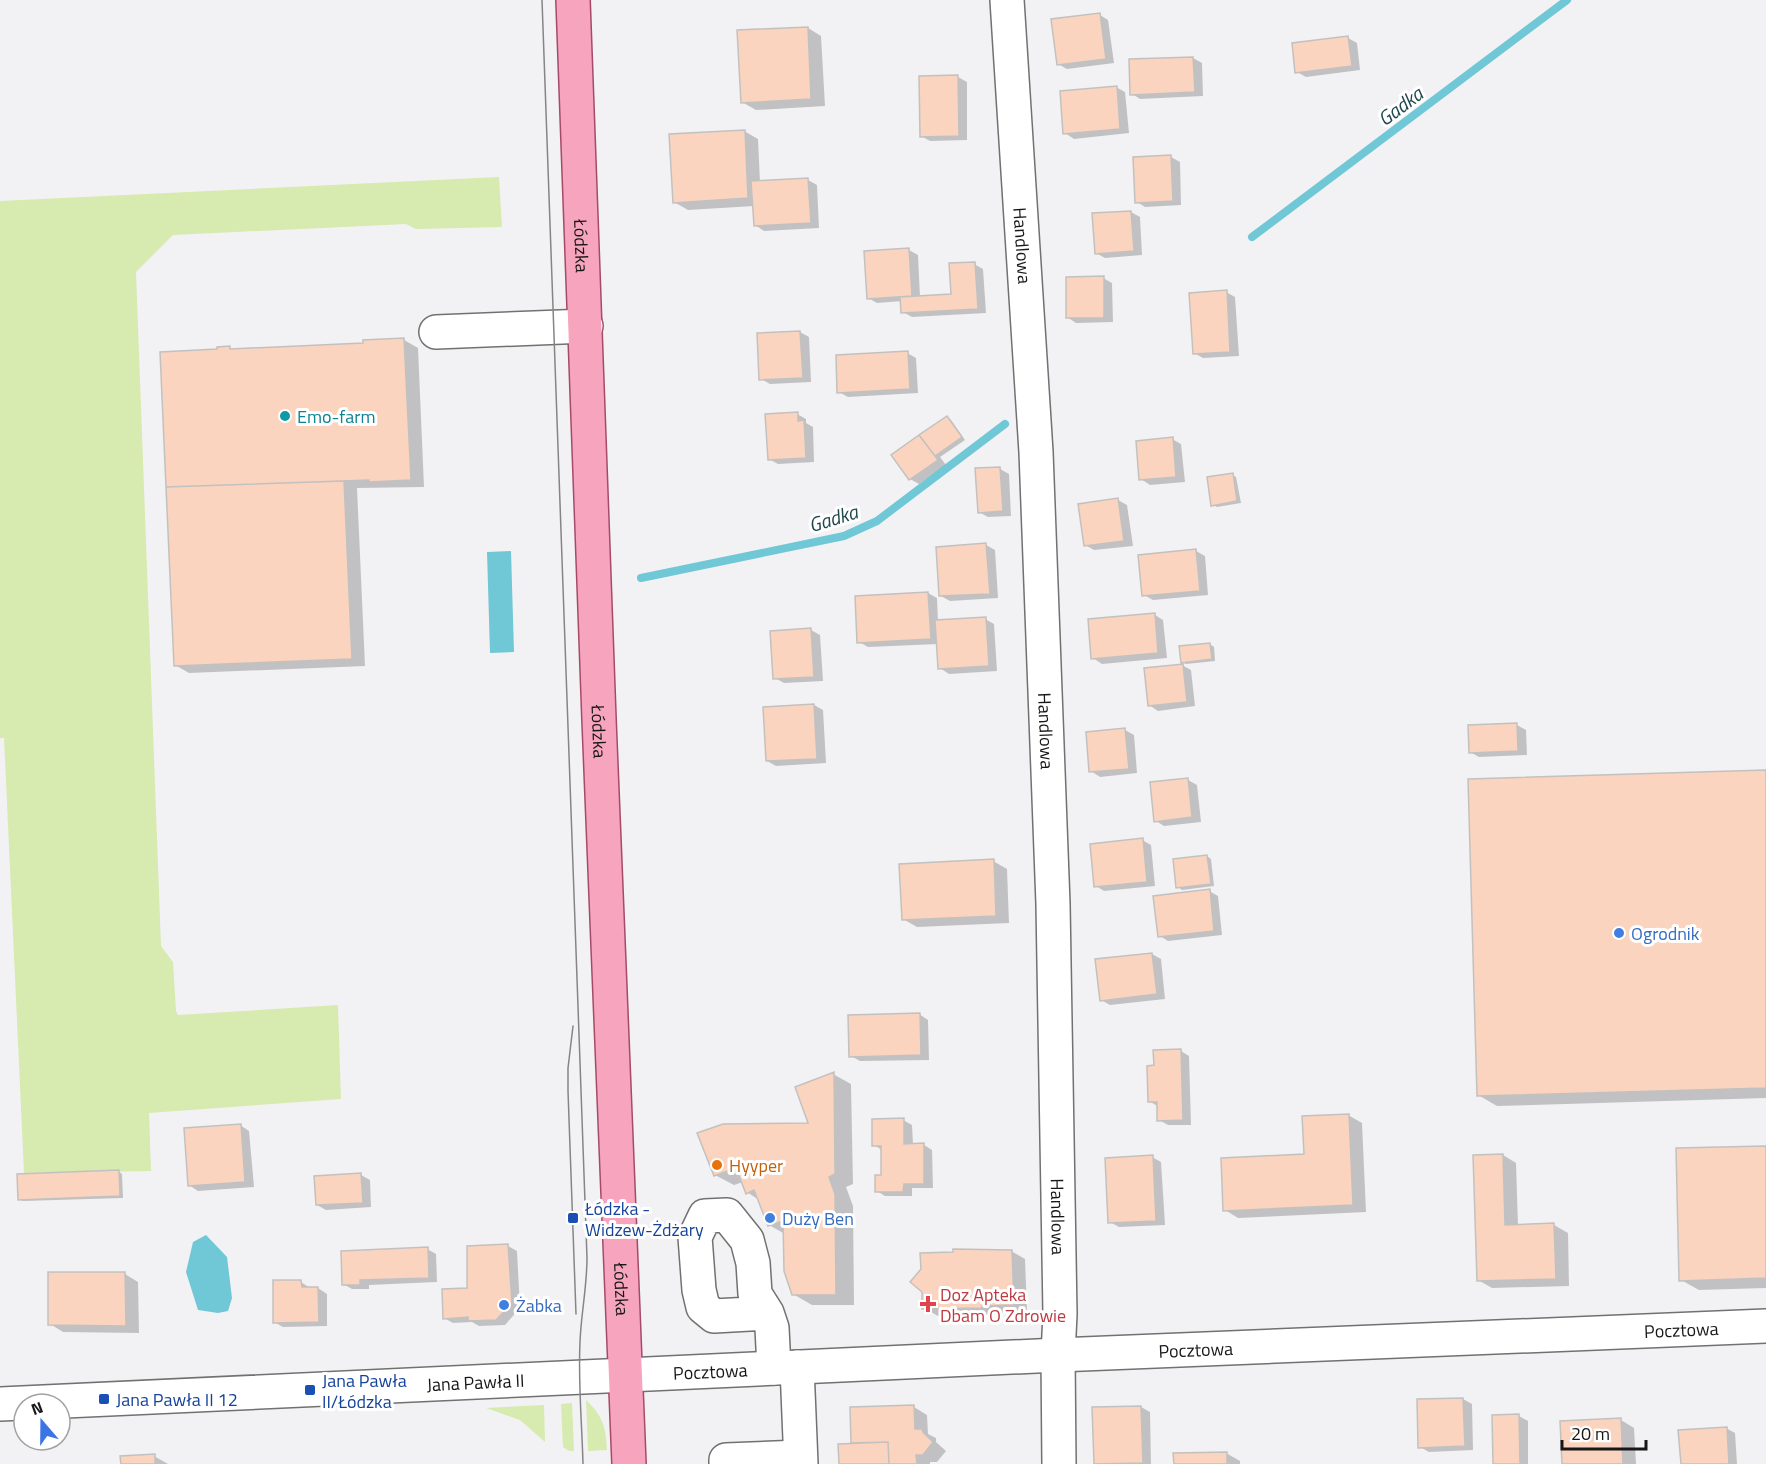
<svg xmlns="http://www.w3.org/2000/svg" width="1766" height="1464" viewBox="0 0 1766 1464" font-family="'Titillium Web',sans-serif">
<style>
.green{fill:#d7eaaf}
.water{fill:#70c7d6}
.shadow{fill:#0003}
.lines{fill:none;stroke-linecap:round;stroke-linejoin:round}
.stream{stroke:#70c7d6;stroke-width:8}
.building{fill:#fad4be;stroke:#c3c1c0;stroke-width:1.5}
.minor-casing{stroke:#717172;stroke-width:36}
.major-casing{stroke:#a54b68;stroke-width:36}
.minor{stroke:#fff;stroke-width:33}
.major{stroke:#f7a4be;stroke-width:33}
.tram{stroke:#858586;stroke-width:1.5}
.culture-dot{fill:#0f9aa8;stroke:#fff;stroke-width:2}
.shop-dot{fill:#3f7fe0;stroke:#fff;stroke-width:2}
.food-dot{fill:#e8710a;stroke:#fff;stroke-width:2}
.transit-dot{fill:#1a4fb4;stroke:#fff;stroke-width:2}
.health-dot{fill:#e0444e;stroke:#fff;stroke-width:2}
.labels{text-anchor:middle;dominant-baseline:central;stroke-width:6;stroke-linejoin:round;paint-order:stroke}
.street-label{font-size:18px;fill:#171718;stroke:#fff}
.culture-label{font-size:18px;fill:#0d838f;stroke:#fff;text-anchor:start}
.shop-label{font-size:18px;fill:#366cbe;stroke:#fff;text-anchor:start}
.food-label{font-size:18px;fill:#c56008;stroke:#fff;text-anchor:start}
.transit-label{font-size:18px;fill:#164399;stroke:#fff;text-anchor:start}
.health-label{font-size:18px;fill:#be3a42;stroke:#fff;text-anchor:start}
.water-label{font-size:20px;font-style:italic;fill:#20484f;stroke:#fff}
</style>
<rect width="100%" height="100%" fill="#f2f2f4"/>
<path class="green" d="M499,177l3,50 -86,2 -10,-5 -233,11 -37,37 25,674 12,16 3,49 2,4 160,-10 3,94 -192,14 2,58 -127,2 -20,-435h-4v-537z
M586,1400c17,17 20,26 21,50l-19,1z
M572,1403l2,48h-5l-6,-4 -2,-43z
M544,1405l1,37 -25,-22 -34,-12z"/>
<path class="water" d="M511,551l3,101 -24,1 -3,-101z
M206,1235l21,22 5,41 -4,13 -10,2 -20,-3 -12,-38 7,-30z"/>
<path class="shadow" d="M1100,15l8,5 6,43 -47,6 -9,-5z
M808,28l13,8 4,70 -69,4 -14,-8z
M1348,38l9,5 3,27 -54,7 -9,-5z
M1193,58l9,5 1,33 -63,3 -8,-5 -2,-33z
M958,77l9,5v58l-37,1 -9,-5z
M1116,87l9,5 4,41 -55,6 -9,-6z
M744,131l14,8 2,43 48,-2 9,5 2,43 -55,3 -9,-6 -1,-19 -66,4 -14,-8z
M1171,157l9,5 1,43 -36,2 -8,-5z
M1131,212l9,5 2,38 -37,3 -9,-5z
M909,250l9,5 2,42 33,-2 21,-31 9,5 3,44 -74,4 -9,-5 -1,-11 -25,2 -9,-5 -2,-46z
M1103,278l9,5 1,39 -37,1 -9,-6z
M1226,292l9,5 4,59 -36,2 -9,-5z
M800,332l9,5 2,45 -41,2 -9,-5z
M404,340l14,8 6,139 -67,1 8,178 -176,7 -14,-8 -14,-312 58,-3 11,-2 4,2 130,-6z
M907,353l9,5 2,35 -70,4 -9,-5z
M797,414l9,5v4l7,4 1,35 -36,2 -9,-5z
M947,417l4,3 14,20 -25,17 6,8 -27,19 -9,-5 -17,-23z
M1172,439l9,5 4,38 -35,3 -9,-6z
M1000,469l9,5 2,42 -23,1 -9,-5z
M1232,475l4,2 5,26 -24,4 -4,-2z
M1118,500l9,5 6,41 -39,4 -9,-5z
M986,545l9,5 3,48 -48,3 -9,-5z
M1196,551l9,5 3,39 -55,5 -9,-5z
M928,593l9,5 1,24 47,-3 9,5 3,47 -48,3 -9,-6 -2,-24 -70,3 -9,-5z
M1155,615l8,5 4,38 -65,6 -9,-6z
M811,630l9,5 3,46 -39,2 -9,-5 -3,-46z
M1210,644l4,3 1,14 -29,3 -4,-2z
M1182,665l9,5 4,36 -37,5 -9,-6z
M814,705l9,5 3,53 -50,3 -9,-5z
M1517,725l9,5 1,25 -48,2 -9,-5z
M1125,730l9,5 3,38 -37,4 -9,-6z
M1766,772v326l-269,8 -19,-11z
M1188,780l9,5 4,37 -37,4 -8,-5z
M1142,840l9,5 4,41 -51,5 -8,-5z
M1207,856l4,3 3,27 -32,4 -4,-3z
M993,861l14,8 2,54 -92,4 -14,-8z
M1209,891l9,5 4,39 -54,6 -8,-5z
M1152,954l9,5 4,40 -55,6 -9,-5z
M919,1014l9,6 1,40 -69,1 -9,-5z
M1181,1051l8,5 2,69h-23l-9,-5v-13l-10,-6 6,-34z
M833,1074l18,10 2,100 -7,3 7,19 1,99h-42l-19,-11 -8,-60 -16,-9 -10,-25 -12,-8 -4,-10 -9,3 -19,-10 95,-51z
M1348,1115l14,8 4,89 -128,6 -13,-8 81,-54z
M903,1120l9,5 1,20h11l8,5 1,38h-21v8h-27l-8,-5 6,-15 -1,-26 -8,-5z
M240,1125l9,6 5,56 -56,4 -9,-6z
M1766,1147v141l-67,2 -18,-10z
M1503,1155l13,8 2,63 36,-1 14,8 1,53 -77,2 -14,-8z
M1152,1157l9,5 4,63 -46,2 -9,-5z
M118,1171l4,3 1,24 -100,3 -4,-2z
M361,1175l9,5 1,27 -45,3 -9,-5z
M508,1246l9,5 3,57 -15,17 -26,1 -7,-4 -19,1 -9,-5z
M427,1249l9,5 1,28 -68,3v4h-17l-9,-5z
M1011,1251l14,8 2,53 -32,1v2l-57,1 -14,-8z
M125,1274l13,8 1,51 -76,-1 -13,-8z
M301,1282l9,6h8l9,6v32l-44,1 -9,-5z
M1463,1399l9,5 1,46 -44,2 -9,-5z
M914,1407l13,8 1,19 8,4v4l10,9 -9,11h-7v2h-90l13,-19 -2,-37z
M1141,1407l9,5 1,52h-56l-2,-55z
M1519,1416l9,5v43h-33z
M1621,1420l13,8 2,36h-73z
M1726,1428l9,5 2,31h-55z
M1226,1453l14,8v3h-65z
M154,1456l14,8h-46z"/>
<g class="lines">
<path class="stream" d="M1252,237l315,-237
M641,578l203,-42 33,-15 128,-97"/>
</g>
<path class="building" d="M1100,13l6,46 -49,6 -6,-46z
M808,27l3,72 -70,4 -4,-73z
M1348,36l4,30 -57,7 -3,-30z
M1193,57l2,35 -65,3 -1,-36z
M958,75l1,61 -39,1 -1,-61z
M1117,86l3,43 -57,5 -3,-43z
M745,130l3,68 -75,5 -4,-69z
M1171,155l2,46 -38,2 -2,-46z
M808,178l3,45 -57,3 -3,-45z
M1131,211l3,40 -39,3 -3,-41z
M909,248l3,48 -45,3 -3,-48z
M975,262l3,47 -77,4 -1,-16 51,-3 -2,-31z
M1104,276v42h-38v-41z
M1227,290l3,62 -37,2 -4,-61z
M800,331l3,47 -44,2 -2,-47z
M404,338l7,142 -42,2v-2l-203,7 -6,-135 57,-3v-2l13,-1v3l133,-6v-3z
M908,351l2,38 -73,4 -1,-38z
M798,412v9l6,-1 2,38 -38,2 -3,-46z
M947,416l15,21 -27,19 -16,-21z
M919,435l19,25 -29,20 -18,-25z
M1173,437l3,40 -37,3 -3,-39z
M1000,467l3,44 -25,2 -3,-45z
M1233,473l4,28 -26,5 -4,-29z
M344,481l8,178 -178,7 -8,-179z
M1118,498l6,43 -40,5 -6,-42z
M986,543l4,51 -51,2 -3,-49z
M1196,549l4,42 -58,5 -4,-41z
M928,592l3,47 -74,4 -2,-47z
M1155,613l3,40 -67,6 -3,-40z
M986,617l3,49 -51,3 -3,-49z
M811,628l3,49 -41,2 -3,-48z
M1210,643l2,16 -31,4 -2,-17z
M1183,664l4,38 -39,4 -4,-38z
M814,704l3,55 -51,2 -3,-54z
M1517,723l1,28 -49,2 -1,-28z
M1125,728l4,41 -40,3 -3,-40z
M1766,770v318l-289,8 -9,-317z
M1188,778l4,39 -38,5 -4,-40z
M1143,838l4,44 -53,5 -4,-43z
M1207,855l4,29 -35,4 -3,-29z
M994,859l2,57 -94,4 -3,-56z
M1210,889l4,42 -56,6 -5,-41z
M1152,953l5,41 -57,7 -5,-42z
M920,1013l1,42 -72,2 -1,-42z
M1181,1049l2,71 -26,1v-19h-9l-1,-36 7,-1 -1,-15z
M834,1072l1,102 -6,3 6,17 1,101h-44l-8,-24 -1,-50 -15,5 -14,-36 -8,4 -10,-26 -22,8 -17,-43 26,-9 85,-1 -13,-36z
M1349,1114l4,91 -130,6 -2,-53 83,-4 -2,-38z
M904,1118v26l20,-1v41h-20l-1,8h-28v-17h6v-29h-9v-27z
M241,1124l4,58 -57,4 -4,-58z
M1766,1146v132l-87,3 -3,-133z
M1503,1154l2,71 49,-2 2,56 -79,2 -4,-126z
M1153,1155l3,66 -48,2 -3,-65z
M119,1170l1,26 -102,4 -1,-26z
M361,1173l2,30 -47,2 -2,-29z
M508,1244l4,59 -16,17 -28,1v-4l-25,2 -1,-30 25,-1v-42z
M428,1247l1,31 -69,2v5h-18l-1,-34z
M953,1249l59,1 2,55 -32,1v2l-60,1v-17l-12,-10 11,-13 -1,-16 33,-1z
M48,1272h77l1,54 -78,-1z
M273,1280h28l1,7h16l1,35 -46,1z
M1463,1398l2,48 -47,2 -1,-49z
M914,1405l1,24h7l1,3 10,10 -10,13h-7l1,9h-28l-1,-22 -37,1 -1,-36z
M1141,1406l2,57 -49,1 -2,-57z
M1519,1414l1,50h-27l-1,-49z
M1621,1418l2,46h-61l-2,-43z
M1727,1427l2,37h-48l-3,-34z
M888,1442l1,22h-50l-1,-20z
M1227,1452v12h-53l-1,-11z
M155,1454v10h-34l-1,-8z"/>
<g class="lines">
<defs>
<g id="minor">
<path id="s1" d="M1007,0l29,452 17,452 7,410 -2,41 1,109"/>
<path d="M436,332l150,-6"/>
<path d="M767,1313l-53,3 -11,-9 -4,-17 -4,-53 10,-21 22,-1 20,25 6,23 2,31 12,19 5,15 2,40"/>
<path d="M797,1367l4,97"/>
<path id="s2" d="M0,1404l1058,-49 708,-29"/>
<path d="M726,1464v-4l74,-3"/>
</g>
<g id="major">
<path id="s3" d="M573,0l26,719 30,745"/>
</g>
</defs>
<use href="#minor" class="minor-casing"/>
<use href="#major" class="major-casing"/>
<use href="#minor" class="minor"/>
<use href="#major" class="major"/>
<path class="tram" d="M542,0l45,1258c0,29 -6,56 -7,84 -2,41 2,82 3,122
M573,1026l-5,42v23l8,223"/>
</g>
<circle class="culture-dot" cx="285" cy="416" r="6"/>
<g class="shop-dot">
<circle cx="1619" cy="933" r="6"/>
<circle cx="770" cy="1218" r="6"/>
<circle cx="504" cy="1305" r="6"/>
</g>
<circle class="food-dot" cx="717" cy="1165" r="6"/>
<g class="transit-dot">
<rect x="567" y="1212" width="12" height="12" rx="3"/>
<rect x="304" y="1384" width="12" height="12" rx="3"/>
<rect x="98" y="1393" width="12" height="12" rx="3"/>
</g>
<path class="health-dot" d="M925 1295h6v6h6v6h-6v6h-6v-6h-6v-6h6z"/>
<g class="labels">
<g class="street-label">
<text stroke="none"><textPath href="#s3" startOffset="246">Łódzka</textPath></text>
<text stroke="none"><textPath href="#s1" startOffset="246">Handlowa</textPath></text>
<text stroke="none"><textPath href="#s3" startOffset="732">Łódzka</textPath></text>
<text stroke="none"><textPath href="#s1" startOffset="732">Handlowa</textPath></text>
<text stroke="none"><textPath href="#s1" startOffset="1218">Handlowa</textPath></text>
<text stroke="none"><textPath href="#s3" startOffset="1290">Łódzka</textPath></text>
<text stroke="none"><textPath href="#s2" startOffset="1683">Pocztowa</textPath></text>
<text stroke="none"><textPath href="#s2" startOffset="1197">Pocztowa</textPath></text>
<text stroke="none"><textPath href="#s2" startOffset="711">Pocztowa</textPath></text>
<text stroke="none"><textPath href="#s2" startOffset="476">Jana Pawła II</textPath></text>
</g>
<g class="culture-label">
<text x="297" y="416">Emo-farm</text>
</g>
<g class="shop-label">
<text x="1631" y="933">Ogrodnik</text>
<text x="782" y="1218">Duży Ben</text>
<text x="516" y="1305">Żabka</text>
</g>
<g class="food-label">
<text x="729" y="1165">Hyyper</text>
</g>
<g class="transit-label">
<text x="585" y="1208">Łódzka -<tspan x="585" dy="21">Widzew-Żdżary</tspan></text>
<text x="322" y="1380">Jana Pawła<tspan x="322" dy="21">II/Łódzka</tspan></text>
<text x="116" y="1399">Jana Pawła II 12</text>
</g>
<g class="health-label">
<text x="940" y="1294">Doz Apteka<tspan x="940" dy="21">Dbam O Zdrowie</tspan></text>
</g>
<g class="water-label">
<text transform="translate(1400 106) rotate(-37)">Gadka</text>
<text transform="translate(833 518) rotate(-17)">Gadka</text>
</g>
</g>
<g transform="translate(42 1422) rotate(340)"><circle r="28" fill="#ffffff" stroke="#a2a2a3" stroke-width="1.5"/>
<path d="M0-4.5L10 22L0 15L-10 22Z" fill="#3b74e4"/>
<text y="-9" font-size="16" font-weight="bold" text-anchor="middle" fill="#171718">N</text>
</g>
<path d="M1562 1440v9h84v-9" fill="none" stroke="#171718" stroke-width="3"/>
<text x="1571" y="1440" font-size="18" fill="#171718" stroke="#ffffff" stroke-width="4.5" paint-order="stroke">20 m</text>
</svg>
